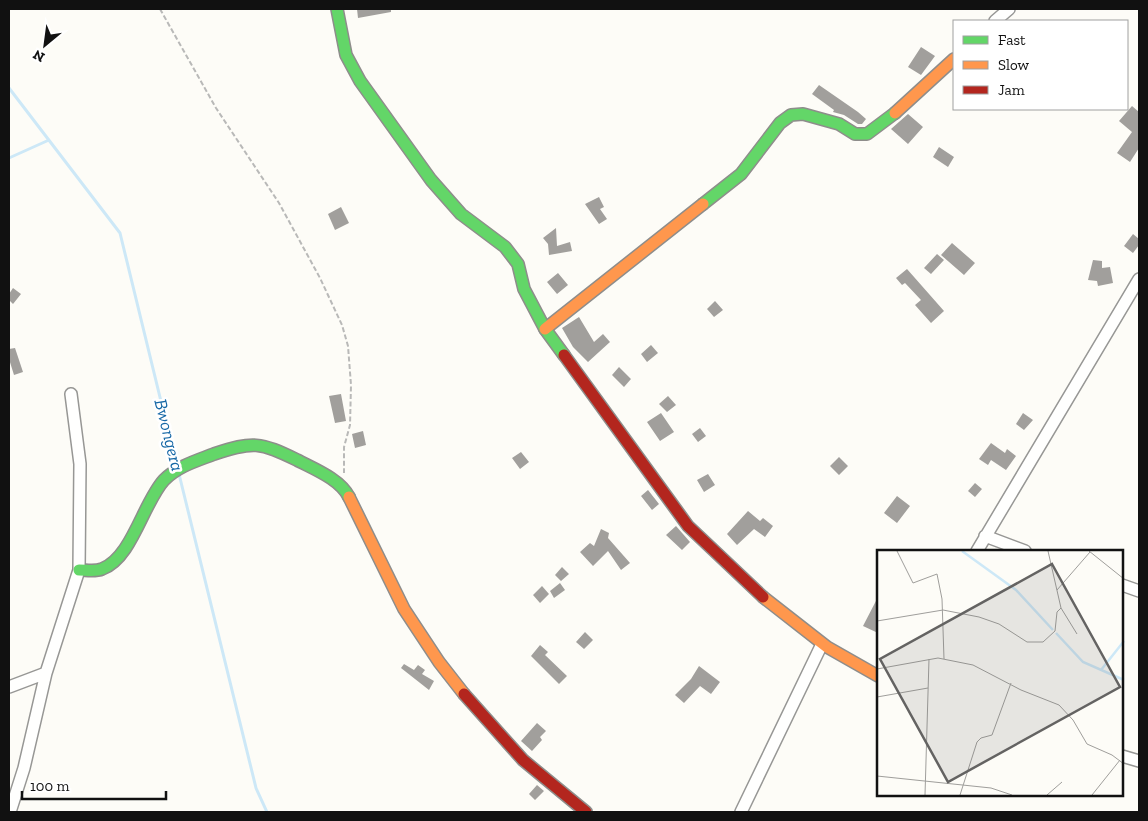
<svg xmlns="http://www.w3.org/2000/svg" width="1148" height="821" viewBox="0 0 1148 821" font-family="'Zilla Slab',serif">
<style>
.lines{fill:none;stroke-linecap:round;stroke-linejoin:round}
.stream{stroke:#cde8f7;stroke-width:3}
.building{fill:#a19f9c}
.street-casing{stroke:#979795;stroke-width:14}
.fast-casing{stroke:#8e8d8b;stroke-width:14}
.slow-casing{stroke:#8e8d8b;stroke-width:14}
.jam-casing{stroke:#8e8d8b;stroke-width:14}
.path{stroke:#b9b9b8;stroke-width:2;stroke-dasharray:5 2.5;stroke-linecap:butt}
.street{stroke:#fffffe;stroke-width:11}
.fast{stroke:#63d668;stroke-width:11}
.slow{stroke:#ff974d;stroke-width:11}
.jam{stroke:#b3261e;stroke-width:11}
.labels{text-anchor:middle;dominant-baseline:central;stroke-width:5;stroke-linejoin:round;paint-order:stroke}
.water-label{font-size:18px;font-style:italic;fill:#1768a6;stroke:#fff}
.inset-river{fill:none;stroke:#cde8f7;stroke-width:2.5}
.inset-road{fill:none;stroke:#9f9e9b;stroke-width:1}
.view{fill:#646362;fill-opacity:0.15;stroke:#646362;stroke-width:2.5}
.inset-edge{fill:none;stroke:#111;stroke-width:2.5}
</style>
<rect width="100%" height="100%" fill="#fdfcf7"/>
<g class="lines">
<path class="stream" d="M9,88l111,145 56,230
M9,158l40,-18
M179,474l77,314 11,24"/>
</g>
<path class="building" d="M357,9h34v3l-33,6z
M921,47l14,9 -14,19 -13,-8z
M819,85l39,27 8,7 -4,5h-4l-14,-9 -11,-3 1,-2 -22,-16z
M1132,106l7,6v36l-9,14 -13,-9 15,-21 -13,-11z
M908,114l15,13 -15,17 -17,-15z
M939,147l15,10 -6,10 -15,-10z
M599,197l5,10 -4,2 7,10 -8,5 -14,-20z
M341,207l8,16 -14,7 -7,-16z
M556,228l1,18 13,-4 2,9 -23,4 -1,-11 -5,-6z
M1133,234l6,5v6l-6,8 -9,-7z
M952,243l23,20 -11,12 -23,-20z
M937,254l7,6 -13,14 -7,-6z
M1093,260l9,1v7l8,-1 3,16 -15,3 -1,-5 -9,-1z
M907,269l37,42 -13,12 -16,-18 6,-5 -16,-17 -3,2 -6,-7z
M558,273l10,12 -11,9 -10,-12z
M13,288l8,6 -8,10 -4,-4v-6z
M715,301l8,9 -9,7 -7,-8z
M579,317l15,25 9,-8 7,8 -22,20 -15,-15 -11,-19z
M651,345l7,8 -11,9 -6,-8z
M15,348l8,24 -9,3 -5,-16v-10z
M619,367l12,12 -7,8 -12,-12z
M341,394l5,27 -11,2 -6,-27z
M668,396l8,9 -9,7 -8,-8z
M661,413l13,19 -14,9 -13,-19z
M1023,413l10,7 -9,10 -8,-6z
M700,428l6,8 -8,6 -6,-8z
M363,431l3,14 -11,3 -3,-14z
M991,443l14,10 2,-4 9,7 -10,14 -15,-10 -3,5 -9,-6z
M521,452l8,10 -9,7 -8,-11z
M839,457l9,9 -9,9 -9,-9z
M708,474l7,11 -11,7 -7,-12z
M975,483l7,6 -7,8 -7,-6z
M648,490l11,14 -7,6 -11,-14z
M897,496l13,10 -13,17 -13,-10z
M748,511l12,10 3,-3 10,8 -8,11 -11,-8 -17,16 -10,-11z
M676,526l14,16 -8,8 -16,-15z
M601,529l8,4 -1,5 22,25 -9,7 -13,-19 -15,15 -13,-14 10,-9 4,3z
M562,567l7,7 -8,7 -6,-6z
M560,583l5,7 -11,8 -4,-7z
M542,586l7,8 -9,9 -7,-8z
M878,597v36l-15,-7z
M585,632l8,8 -9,9 -8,-7z
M540,645l8,7 -3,3 22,21 -8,8 -28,-28z
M404,664l10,6 4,-5 7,5 -3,4 12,7 -5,9 -28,-22z
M699,666l21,16 -9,12 -11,-8 -16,17 -9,-8 16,-16z
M537,723l9,8 -6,6 2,3 -10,11 -11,-10z
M537,785l7,6 -9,9 -6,-6z"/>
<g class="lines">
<defs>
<path id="street" d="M995,21l14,-12
M985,536l40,15
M977,551l162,-272
M1122,585l17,6
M9,687l37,-14
M1122,756l17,5
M10,812l14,-44 22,-95 33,-103 1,-106 -9,-70
M741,812l81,-168"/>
<path id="fast" d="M337,9l9,46 14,26 71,99 30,34 44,33 13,17 6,25 21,40 19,26
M703,204l38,-30 39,-51 11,-8 12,-1 36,10 16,10h12l28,-21
M79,570c7,0 16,2 23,-1 30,-11 41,-66 62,-89 14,-14 32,-19 50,-26 39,-13 46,-12 83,6 17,9 43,19 52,37"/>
<path id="slow" d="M895,113l59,-54
M545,329l158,-125
M349,497l55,112 35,53 25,32
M763,597l64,50 51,29"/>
<path id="jam" d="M564,355l124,171 75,71
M464,694l59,66 63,52"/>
</defs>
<use href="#street" class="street-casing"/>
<use href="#fast" class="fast-casing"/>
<use href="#slow" class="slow-casing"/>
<use href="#jam" class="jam-casing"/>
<path class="path" d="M160,9l56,99 63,95 41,75 22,47 6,21 3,39 -1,40 -6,22v26"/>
<use href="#street" class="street"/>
<use href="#fast" class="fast"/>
<use href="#slow" class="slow"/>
<use href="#jam" class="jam"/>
</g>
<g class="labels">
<g class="water-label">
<text transform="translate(169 435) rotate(76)">Bwongera</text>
</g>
</g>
<g transform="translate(877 550)">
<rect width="246" height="246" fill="#fdfcf7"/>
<path class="inset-river" d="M85,1l54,39 37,40M179,83l27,29 41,18M224,120l23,-29"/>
<path class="inset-road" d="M20,1l16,32 24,-9 5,25 2,60M171,1l13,57 16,26M212,1l35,28M180,40l33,-38M0,71l66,-11 36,7 20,7 28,18h16l12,-11 2,-19 4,-4M0,119l61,-11 35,7 48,25 38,15 14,15 14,24 25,11 12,9M0,147l51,-9M0,226l114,12 21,7M48,245l4,-136M83,245l17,-53 4,-4 11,-3 19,-52M170,245l15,-13M215,245l28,-35"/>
<path class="view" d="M175,14l68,123 -172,95 -68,-123z"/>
<rect width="246" height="246" class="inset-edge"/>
</g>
<rect width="1148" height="821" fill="none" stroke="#111111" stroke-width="20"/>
<rect x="953" y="20" width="175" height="90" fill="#ffffff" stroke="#a0a0a0"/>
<rect x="963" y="36" width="25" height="8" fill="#63d668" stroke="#a0a0a0"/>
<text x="998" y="45" font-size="15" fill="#111111">Fast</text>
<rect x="963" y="61" width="25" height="8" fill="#ff974d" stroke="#a0a0a0"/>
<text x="998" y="70" font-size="15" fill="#111111">Slow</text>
<rect x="963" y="86" width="25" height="8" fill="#b3261e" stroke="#a0a0a0"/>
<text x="998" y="95" font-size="15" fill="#111111">Jam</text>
<g transform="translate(45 45) rotate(209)" stroke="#ffffff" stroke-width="4" paint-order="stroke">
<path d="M0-4L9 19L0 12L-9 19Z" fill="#111111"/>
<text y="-8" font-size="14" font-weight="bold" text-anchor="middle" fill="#111111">N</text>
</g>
<path d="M22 791v8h144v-8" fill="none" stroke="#111111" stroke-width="2.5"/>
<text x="30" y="791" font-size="15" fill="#111111" stroke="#ffffff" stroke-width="4" paint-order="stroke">100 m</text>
</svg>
